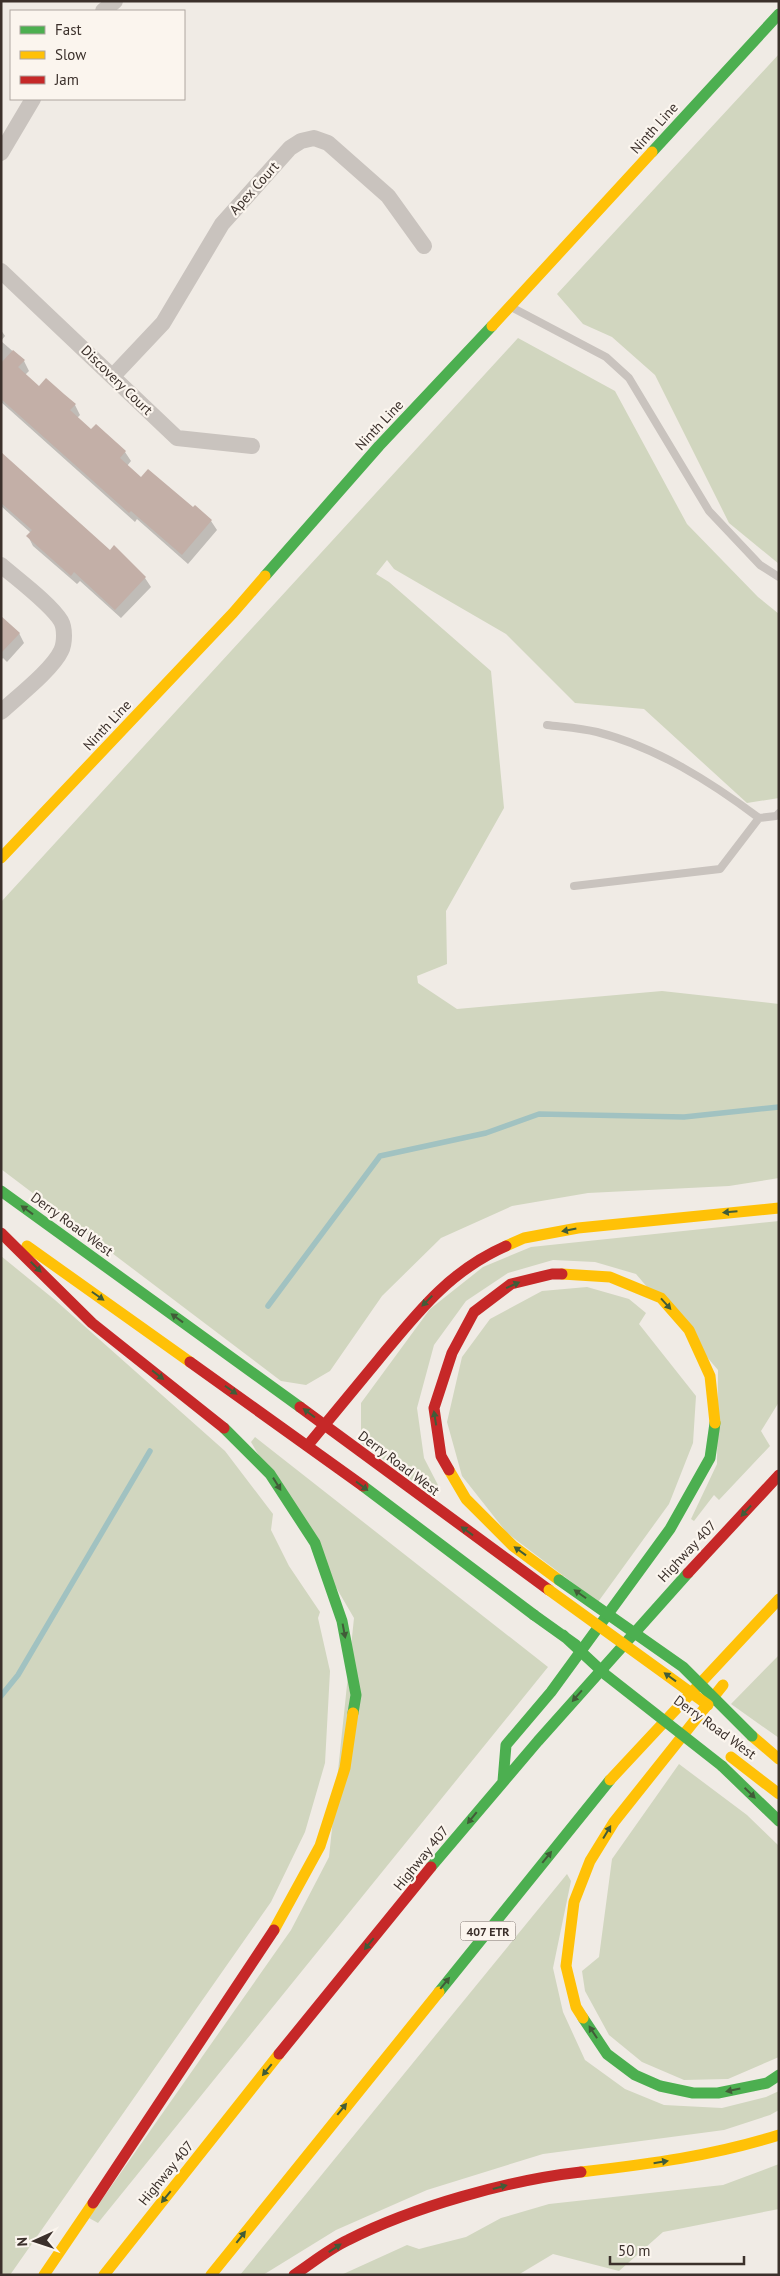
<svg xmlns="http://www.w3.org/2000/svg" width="780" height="2276" viewBox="0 0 780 2276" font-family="'PT Sans',sans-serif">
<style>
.green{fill:#d1d6bf}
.shadow{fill:#0003}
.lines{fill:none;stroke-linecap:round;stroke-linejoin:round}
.stream{stroke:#a1c2c1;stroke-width:5.5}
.building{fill:#c3afa7}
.lane{stroke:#c9c3be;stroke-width:8}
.street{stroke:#c9c3be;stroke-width:16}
.fast{stroke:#4caf50;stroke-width:11}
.slow{stroke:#ffc107;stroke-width:11}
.jam{stroke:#c62828;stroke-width:11}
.fast-bridge{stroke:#4caf50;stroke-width:11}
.slow-bridge{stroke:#ffc107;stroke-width:11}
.oneway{fill:#415c38}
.labels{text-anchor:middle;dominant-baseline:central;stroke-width:4.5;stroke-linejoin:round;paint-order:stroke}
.shield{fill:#fbf5ee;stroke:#756b66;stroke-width:1}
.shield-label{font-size:12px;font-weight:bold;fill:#3b302b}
.street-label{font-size:14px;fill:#3b302b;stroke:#fbf5ee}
</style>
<rect width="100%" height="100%" fill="#f0ebe5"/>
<path class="green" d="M779,54v510l-50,-41 -74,-148 -43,-38 -29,-13 -26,-30z
M518,338l97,53 72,133 71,73 21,17v184l-32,5 -103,-94 -69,-6 -69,-69 -112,-65 -7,-9 -11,14 13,8 102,89 13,137 -58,103 1,53 -30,12 1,7 39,26 205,-18 117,13v174l-50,8 -141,7 -76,13 -71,32 -59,58 -52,75 -24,14 -25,-4 -280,-212v-267z
M779,1221v181l-18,29 9,15 -51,54 -5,-5 -20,26 -3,-2 26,-55 1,-94 -82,-96 -41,-12 -42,-2 -45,13 -42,28 -32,44 -17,63 7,50 15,29 -7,8 -71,-52v-40l69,-94 53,-42 48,-20z
M1,1256l54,44 170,151 48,63 -2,16 18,36 31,46 -2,6 12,53 -5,92 -20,69 -34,70 -261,373h-9z
M587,1287l42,12 17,14 -7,11 57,72 -3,47 -24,61 -71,98 -91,-69 -45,-57 -15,-54 15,-65 28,-38 52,-28z
M255,1437l293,230 -450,556 -9,-5 202,-288 38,-73 25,-239 -103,-176z
M779,1655v83l-48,-34z
M679,1764l68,51 32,31v211l-51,22 -44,1 -42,-18 -33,-27 -24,-44 -3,-20 17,-14 13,-98z
M567,1874l4,7 -18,87 10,44 22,48 40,29 39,16 58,3 44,-11 13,-6v19l-9,5 -46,15 -181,24 -116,36 -91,40 -73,45h-23z
M779,2164v45l-116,23 -44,39 -66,-17 -35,21h-177l66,-30 12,4 47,-12 35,-19 48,-14 174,-19z"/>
<path class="shadow" d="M1,330l4,6 -4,5z
M1,341l23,20 5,10 -4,4 14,13 36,17 5,10 -3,3 14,13 34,21 6,9 -4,5 14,12 70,43 6,9 -29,34 -51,-45 -2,3 -134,-120z
M1,455l109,96 4,-4 31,31 6,9 -30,31 -41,-37 -3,3 -44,-38 -5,-10 3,-3 -30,-27z
M1,618l18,15 5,10 -17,19 -4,-4 -2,2z"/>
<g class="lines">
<path class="stream" d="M268,1306l112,-150 106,-23 53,-19 145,3 95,-10
M1,1696l17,-21 132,-224"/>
</g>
<path class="building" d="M13,350l12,10 -7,7 21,19 7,-8 18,16 12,10 -6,6 21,19 5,-5 30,27 -6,7 21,19 7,-8 45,38 2,-2 17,15 -30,35 -51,-44 -2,2 -128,-114v-36z
M1,452l109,98 4,-5 32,32 -31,33 -41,-38 -3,4 -45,-40 6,-6 -31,-27z
M1,616l19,17 -19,20z"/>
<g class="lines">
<path class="lane" d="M513,308l93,49 23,21 80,133 51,54 19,12
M547,725c16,2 34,3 50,7 59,15 114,50 162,86l17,-2 3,-3
M574,886l146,-17 39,-51"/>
<path class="street" d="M103,11l12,-10
M1,153l32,-54
M1,271l176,167 75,8
M113,376l50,-53 59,-99 68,-76 11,-7 13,-3 14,5 60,53 36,50
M1,565c16,14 50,39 60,56 4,7 4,22 0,30 -9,19 -44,46 -60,61"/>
<path class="fast" d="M652,152l127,-138
M265,576l114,-130 113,-120
M1,1191l299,216
M224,1428l46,46 45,69 27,78 14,74 -3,18
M363,1486l171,129
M722,1766l57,55
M503,1781l3,-36 45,-53 119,-163 40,-71 5,-35
M431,1867l107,-126 150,-168
M439,1992l171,-212
M583,2018l24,36 28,21 25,11 33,7h25l49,-10 12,-8"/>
<path class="slow" d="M492,326l160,-174
M1,858l232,-245 32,-37
M27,1246l163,116
M506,1246l18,-8 54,-10 201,-20
M562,1274l48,3 51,21 28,32 21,46 5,47
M449,1470l17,29 47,47 46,34
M752,1736l27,23
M731,1757l48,37
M610,1780l169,-181
M274,1930l46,-84 25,-78 8,-55
M583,2018l-7,-11 -10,-41 8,-64 16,-41 24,-39 109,-137
M581,2172c69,-8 131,-16 198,-37
M44,2275l49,-72
M104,2275l175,-221
M211,2275l228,-283"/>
<path class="jam" d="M1,1233l91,90 132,105
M190,1362l173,124
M300,1407l249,183
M308,1445c24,-29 47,-57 71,-86 38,-46 70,-88 127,-113
M449,1470l-8,-14 -7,-48 18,-55 22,-41 37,-28 41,-10h10
M688,1573l91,-98
M279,2054l152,-187
M93,2203l181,-273
M294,2275c18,-12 35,-26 54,-35 65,-33 161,-60 233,-68"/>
<path class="fast-bridge" d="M559,1580l124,87 69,69
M534,1615l42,30
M563,1635l43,40 116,91"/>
<path class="slow-bridge" d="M549,1590l159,115"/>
</g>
<defs><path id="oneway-solid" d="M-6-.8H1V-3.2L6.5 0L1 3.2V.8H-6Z" transform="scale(1.25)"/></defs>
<g class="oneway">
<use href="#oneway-solid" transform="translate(27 1210) rotate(-144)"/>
<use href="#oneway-solid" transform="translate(730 1212) rotate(175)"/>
<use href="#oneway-solid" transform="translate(569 1230) rotate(169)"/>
<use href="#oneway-solid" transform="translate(36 1267) rotate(45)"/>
<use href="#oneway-solid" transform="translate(513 1285) rotate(-24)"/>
<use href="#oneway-solid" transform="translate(98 1296) rotate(35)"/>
<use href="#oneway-solid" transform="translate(427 1301) rotate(135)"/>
<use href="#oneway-solid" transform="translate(666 1304) rotate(48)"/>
<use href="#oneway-solid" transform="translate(177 1318) rotate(-144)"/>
<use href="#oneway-solid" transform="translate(158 1375) rotate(38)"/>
<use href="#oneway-solid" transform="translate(231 1390) rotate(35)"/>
<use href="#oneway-solid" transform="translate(309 1413) rotate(-143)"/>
<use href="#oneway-solid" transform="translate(435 1418) rotate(-99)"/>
<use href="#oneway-solid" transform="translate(277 1484) rotate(58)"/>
<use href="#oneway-solid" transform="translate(362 1486) rotate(37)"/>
<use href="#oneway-solid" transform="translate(746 1511) rotate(133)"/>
<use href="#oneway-solid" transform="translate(467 1531) rotate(-144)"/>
<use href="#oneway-solid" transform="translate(520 1551) rotate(-144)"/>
<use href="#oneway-solid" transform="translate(580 1594) rotate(-145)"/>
<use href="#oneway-solid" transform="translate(344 1631) rotate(79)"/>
<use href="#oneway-solid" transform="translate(670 1677) rotate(-144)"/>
<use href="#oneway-solid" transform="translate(577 1696) rotate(131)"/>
<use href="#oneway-solid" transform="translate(750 1793) rotate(44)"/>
<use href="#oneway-solid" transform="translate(472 1818) rotate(129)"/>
<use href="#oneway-solid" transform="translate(607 1832) rotate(-59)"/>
<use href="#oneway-solid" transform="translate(547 1857) rotate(-51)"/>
<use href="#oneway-solid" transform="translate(369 1944) rotate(129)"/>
<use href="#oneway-solid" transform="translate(445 1983) rotate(-51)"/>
<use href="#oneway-solid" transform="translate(593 2032) rotate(-123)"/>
<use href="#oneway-solid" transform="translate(267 2070) rotate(129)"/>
<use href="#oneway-solid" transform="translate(733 2090) rotate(168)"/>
<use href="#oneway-solid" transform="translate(342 2109) rotate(-51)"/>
<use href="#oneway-solid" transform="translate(661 2162) rotate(-9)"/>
<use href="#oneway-solid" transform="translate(500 2187) rotate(-15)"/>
<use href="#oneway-solid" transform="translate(166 2197) rotate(129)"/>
<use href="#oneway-solid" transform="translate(241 2237) rotate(-52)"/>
<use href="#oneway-solid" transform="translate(335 2248) rotate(-33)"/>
</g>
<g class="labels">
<rect class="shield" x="460.5" y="1921.5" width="55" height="19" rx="4"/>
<g class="shield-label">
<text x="488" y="1931">407 ETR</text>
</g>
<g class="street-label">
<text transform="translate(654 128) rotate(-48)">Ninth Line</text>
<text transform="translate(254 188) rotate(-48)">Apex Court</text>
<text transform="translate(117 380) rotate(44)">Discovery Court</text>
<text transform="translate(379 425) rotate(-47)">Ninth Line</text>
<text transform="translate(107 725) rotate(-47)">Ninth Line</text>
<text transform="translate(72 1224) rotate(36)">Derry Road West</text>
<text transform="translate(399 1463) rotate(37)">Derry Road West</text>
<text transform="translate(687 1551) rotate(-47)">Highway 407</text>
<text transform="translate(715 1727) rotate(36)">Derry Road West</text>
<text transform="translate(421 1858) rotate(-51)">Highway 407</text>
<text transform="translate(166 2173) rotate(-51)">Highway 407</text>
</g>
</g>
<rect width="780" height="2276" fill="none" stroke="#3b302b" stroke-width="5"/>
<rect x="10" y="10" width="175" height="90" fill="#fbf5ee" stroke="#aea6a0"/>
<rect x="20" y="26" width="25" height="8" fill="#4caf50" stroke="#aea6a0"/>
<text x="55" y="35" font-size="15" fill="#3b302b">Fast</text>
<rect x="20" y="51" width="25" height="8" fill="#ffc107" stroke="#aea6a0"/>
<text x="55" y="60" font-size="15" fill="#3b302b">Slow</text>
<rect x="20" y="76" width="25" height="8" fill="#c62828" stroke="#aea6a0"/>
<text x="55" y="85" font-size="15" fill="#3b302b">Jam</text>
<g transform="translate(35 2241) rotate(267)" stroke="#fbf5ee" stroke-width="4" paint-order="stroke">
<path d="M0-4L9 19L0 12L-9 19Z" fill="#3b302b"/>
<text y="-8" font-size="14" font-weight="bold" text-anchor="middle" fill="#3b302b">N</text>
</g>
<path d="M610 2256v8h134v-8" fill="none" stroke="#3b302b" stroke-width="2.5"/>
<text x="618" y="2256" font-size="15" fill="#3b302b" stroke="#fbf5ee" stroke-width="4" paint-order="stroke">50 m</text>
</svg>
